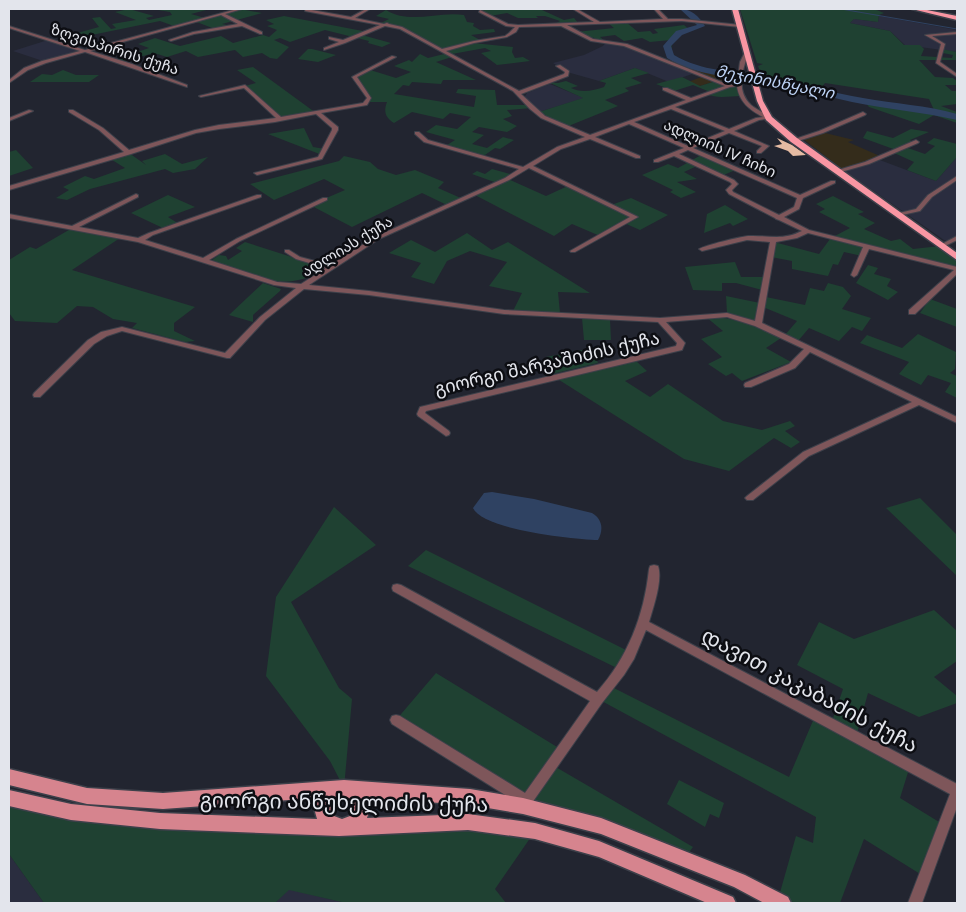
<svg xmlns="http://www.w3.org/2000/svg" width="966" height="912" viewBox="0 0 966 912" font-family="Poppins,'Noto Sans Georgian',sans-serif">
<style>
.commercial{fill:#342c1b}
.built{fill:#2a2d3f}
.green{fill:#1f4132}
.water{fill:#2f4262}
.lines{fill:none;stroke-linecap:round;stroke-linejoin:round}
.stream{stroke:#2f4262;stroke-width:1}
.river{fill:#2f4262;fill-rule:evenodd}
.building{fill:#e5bba3}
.minor-casing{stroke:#3d404a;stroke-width:2}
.major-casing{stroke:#3d404a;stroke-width:3}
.highway-casing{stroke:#3d404a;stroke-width:3}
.minor{fill:#7e565a;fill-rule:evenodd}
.major{fill:#d6848e;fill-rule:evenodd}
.highway{fill:#f996a3;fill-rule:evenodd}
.labels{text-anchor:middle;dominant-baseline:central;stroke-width:5;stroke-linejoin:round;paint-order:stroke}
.far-street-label{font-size:15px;fill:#e3e5ec;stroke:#0d0e13}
.far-water-label{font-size:16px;font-style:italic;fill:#bed3f5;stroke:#0d0e13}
.street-label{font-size:18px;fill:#e3e5ec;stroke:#0d0e13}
.near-street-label{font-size:21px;fill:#e3e5ec;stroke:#0d0e13}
</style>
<rect width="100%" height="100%" fill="#222530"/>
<path class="commercial" d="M696,69l38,6 -1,5 -1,3h-8l-8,-2 -16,5 -12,-4 16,-6 -13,-5z
M821,132l33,8 -6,2 34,15 -29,11h-12l-38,-29z"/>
<path class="built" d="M879,16l78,14v22l-52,-7 -15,-14 -40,-8 4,-4 24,3z
M48,40l29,11 -34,10 -30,-10z
M606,42l11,1 78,30 -26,9 -34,-14 -36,13 -32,-9 -14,-9 31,-8 19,-9z
M550,84l34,14 -45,14 -15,-14 3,-5z
M957,157v81l-4,2h-9l-99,-69 32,-12 59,22z
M9,854l35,49h-35z
M288,889l58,14h-71z"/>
<path class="green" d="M129,9l25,7 -8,2 3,2 23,-5 -2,-3 -18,-3h58l-19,5 14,4 35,-9 22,4 -40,11 10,2 -17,3 -21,-8 -20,5 -14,-5 -83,17 -7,-3 29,-8 -7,-9 8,-1 11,12 5,-1 -4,-4 24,-4 -21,-8z
M489,9l53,1 22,10 10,-2 5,6 -26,1 7,-4 -15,-5h-9l2,2h-20l-11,-5 -17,3 -10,-5z
M740,9h134l10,4 -5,2 -1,7 -24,-3 -4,4 40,8 14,14h16l4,4 -3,7 31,2 1,-3 -10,-2 -2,-4 16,3v8h-38l16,17 18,1 4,3v4h-12l7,6h5v13l-16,2 16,6v11l-23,-8 -15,9 -50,-17 -5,-6 70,9 -5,-11 -104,-16 -6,8 -57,-12 -1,-3h8l-8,-2 -3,-8 5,-2 -6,-1z
M386,10c25,15 51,1 78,5l3,7 7,1 -1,3 7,4 14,-1 1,3 -24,3 9,5 -7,3 40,4 -1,5 3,6 8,-1 7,4 -33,4 -16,-12 10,-2 -6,-3 -33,6 3,2 -19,6 40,18h-33l-2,4 -29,-2 -3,4 -6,-1 -9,9 80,13 2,-11 -20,-3 2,-4 37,1 2,15h32l3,3 -25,2 5,6 -9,3 14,7 -10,6 -28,-5 -7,5 12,3 -12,9 15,4 16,-11 11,3 -14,9 -5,-1 -13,9 -38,-10 11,-7 -29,-8 10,-7 21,4 14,-12 -21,-4 -7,6 -31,-7 -18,11c-8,-5 -11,-11 -7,-21h-18v-4l-14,-22 12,-7 29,9 15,-6 -17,-6 15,-6 3,2 8,-8 8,4 20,-5 -47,-25 -20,-5 8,-4 -13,-3z
M284,16l84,16 -6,3 29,8 -9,4 -14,-4 1,-2 -44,-11 -35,12 -10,-4 -6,2 15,7 -12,12 -7,-1 -8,-5 -19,4 -8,-7 -37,7 -12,-6 -19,6 -13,-4 -32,9 -8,-2 35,-12 -11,-4 17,-6 25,8 41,-10 12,7 30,-8 6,2 8,-7 -10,-4 7,-2 -8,-4z
M626,22l12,10 12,-1 3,3 5,-1 -4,-4 30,-4 7,6 -12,2 -7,7c0,3 -1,8 0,12 5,15 48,19 62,23 -21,-2 -55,-4 -67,-23v-6l4,-6 -21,2 -8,-4 -18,3 -9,-6 -15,2 6,5 -30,-10 38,-4 -6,-5z
M308,49h4l24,6 -18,7 -20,-3z
M253,67l63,46 -38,4 -33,-31 11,-3 -19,-13z
M635,68l14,5 -18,5 11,5 -17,5 4,3 -24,9 13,6 -52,21 -27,-15 44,-14 -35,-16 10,1 8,-2 12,5 -7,2c9,5 23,3 33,-1l2,-4 -7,-2z
M63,70l13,5h23l-10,7h-59l12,-8 10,1z
M682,77l18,9 16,-5 13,5 8,-1 4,11c-12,0 -24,3 -34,-2l3,-2 -17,-7 -19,6 -18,-7z
M304,128l9,19 12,2 -3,6 -54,-21z
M911,129l18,3 -19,8 4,3 -9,4 20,7 10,-8 -8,-3 7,-5 23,6v13l-21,24 -29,-11 7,-8 -22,-10 4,-2 -33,-12 4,-7 26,7z
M16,150l17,18 -24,8v-24z
M129,153l17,12 -4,-4 23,-7 17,10 26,-7 -13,12 -22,4 -8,-4 -75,20 -23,11 -11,-2 13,-8 -6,-3 22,-11 9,3 31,-11 -16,-10z
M703,154l35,15 -17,7 -24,-10 -13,6 13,7 -20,3 19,10 -15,6 -11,-6 3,-2 -31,-15 26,-11 10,4z
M344,156l26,6 8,7 18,6 19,-5 29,12 -6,6 25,11 -14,7 -27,-13 -70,34 -42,-22 35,-15 -21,-11 -50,21 -24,-16 89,-23z
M492,169l22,6 -6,4 38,17 24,-11 41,20 20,-7 37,17 -28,15 -16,-7 -24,13 -28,-12 -18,12 -81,-42 24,-11 -25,-9 5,-3 8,3z
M168,195l27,12 -27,10 11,7 -14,5 -34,-16z
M833,196l31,16 -6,2 17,9 -11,6 27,12 9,-2 13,10 27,-3 17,14v6l-30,-5 -96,-23 19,-10 -31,-16 6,-3 -9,-5z
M725,205l23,14 -15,7 -3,-3 -26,10 3,-19z
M74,227l46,11 -48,32 123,37 -21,16v8l21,10 -10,1 -53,-14 5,-5 -24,-4 -20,-12 -16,-1 -20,17 -42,-2 -6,-8v-53l21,-13 6,2z
M467,233l25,17 16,-8 82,51 -32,-1 2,21 -47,-2 9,-18 -33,-7 18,-24 -37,-11 -23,10 -13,23 -23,-7 10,-14 -32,-10 22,-13 24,12z
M830,239l35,8 -3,9 -18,-4 -6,13 -5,-1 -5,12 -36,-7v-8l-21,-4 3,-15 45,12z
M245,242l81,26c-40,27 -73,8 -114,-8l7,-5 7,1 2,4 14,-9 -6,-3z
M735,262l6,15h23l-2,13 -26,-7h-14v8l-29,-1 -8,-23z
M868,265l10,3 -4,6 17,5 -4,7 11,6 -10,8 -32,-17z
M263,283l18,6 -1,2 -27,24v7l-24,-7z
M828,283l15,4 8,9 -9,13 29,9 -9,13 -10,-4 -13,14 -30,-13 -11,13 -13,-6 12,-14 -34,-14 3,-10 39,8 5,-17 14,3z
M726,296l34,7 -3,17 -4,1 -26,-8z
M930,299l27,10v18l-37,-14z
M706,317c27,-1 51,10 75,21l-15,10 25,14 -49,19 -10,-8 -6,3 -18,-12 14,-7 -21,-18 22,-8z
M582,318l28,1 1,21h-27z
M918,334l38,18 -1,17 -5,4 7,3v22l-12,-6 6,-9 -23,-8 -7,10 -22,-11 10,-12 -49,-19 7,-8 35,13z
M592,348l6,15 -46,11 -6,-17z
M636,361l11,10 -22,10 25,16 18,-13 55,37 39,9 28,-9 5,5 -10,5 15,11 -9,6 -17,-10 -45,33 -45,-12 -128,-81z
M920,498l37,37v41l-71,-68z
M334,507l42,38 -85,57 48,86 13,11 -8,89 -14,-27 -64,-85 10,-79z
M426,550l204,102 -9,18 -213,-104z
M934,610l23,21v30l-23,16 23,19v7l-38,14 -51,-24 -12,44 54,29 -10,32 44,27 -19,52 -61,-38 -24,64h-47l-14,-7 17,-60 17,7 3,-26 -218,-118 12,-13 179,91 26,-61 16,8 12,-35 -46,-24 22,-43 35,17z
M436,673l126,77 -36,51 -130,-81z
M554,766l139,81 -6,8 -158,-53z
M679,780l45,23 -5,15 -9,-4 -5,13 -38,-23z
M9,798l62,14 89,9 308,1 67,9 -40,58 11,14h-160l-57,-13 -14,13h-231l-35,-49z"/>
<path class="water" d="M492,492l42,7 58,14c10,6 12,16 6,27 -25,-1 -115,-10 -125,-32l11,-15z"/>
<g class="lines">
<path class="stream" d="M841,9l116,20"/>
<path class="river" d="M680,9c11,0 19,7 25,17l-23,9 -11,11 3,9c29,17 59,16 92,21 33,6 64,17 97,22 32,6 63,7 94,16v6c-35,-8 -70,-11 -105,-18 -29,-6 -57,-15 -86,-20 -34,-6 -68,-5 -99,-24l-4,-12 13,-15 21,-6z"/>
</g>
<path class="building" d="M777,138l15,7 14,10 -13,1 -5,-5 -14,-5 8,-2z"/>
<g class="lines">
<defs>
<path id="minor" d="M237,9h5l-17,5 37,18v2h-2l-18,-8 -48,8 -23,7 -2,-1 24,-8 45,-8 -17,-9 -131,36 42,13 55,21v2l-102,-35 -39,11 -18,7 -19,13v-3l15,-12 18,-7 38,-10 -71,-23v-2l76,24z
M306,9l45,8 15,-8h4l-15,9 29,6 3,-1 2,1 13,3 40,22 32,-8 31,-5 4,-3 6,-6 -9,-1 -27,-14 1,-2 28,14 10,1 76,-3 -21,-13h4l23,13 63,-3 -9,-10h4l10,10h14l59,6 -1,2 -58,-6 -115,4 26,14 34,5 102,41 8,-1 3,-22 5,-10h4c-6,16 -14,38 2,53 6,5 14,8 21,13l-13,2 -25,11 35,15 -8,7h-4v-2l5,-5 -33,-13 -36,15 107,47 31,-14h4v2l-32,15 -4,11 -15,8 25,13 148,37v7l-42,40h-6v-4l45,-40 -85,-21 -12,26 -3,2 -3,-2 12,-28 -55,-14 -11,5 -21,4 -14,81 195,94v6l-38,-18 -110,51 -56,44h-6l-2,-2 2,-2 56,-44 109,-50 -102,-50 -15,16 -44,19h-6l-1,-2 1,-2 44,-19 15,-15 -49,-23 -28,-9 -61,5 19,21 -3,7 -256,61 -1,2 24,18 1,2 -1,2 -3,1 -28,-20 -1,-2 3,-7 256,-61 1,-3 -19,-21 -154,-8 -135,-19 -65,-6 -39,31 -35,38h-3l-105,-27 -15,5 -13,8 -54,53h-6l-1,-2 1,-2 54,-53 13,-8 21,-5 103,26 35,-36 36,-29 -22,-3 -136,-43 -129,-24v-4l63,12 64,-32 2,1v2l-59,30 59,11 11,-5 108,-38h4v2l-108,38 -8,5 58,18 33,-19 87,-41h4v2l-87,41 -31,19 68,22 24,2 25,-16 -30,-9 -11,-7v-2h4l11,7 30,8 45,-28 130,-59 14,-9 -95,-27 -9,-8v-2h4l9,8 95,27 34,-20 28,-10 -44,-19 -11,-9 -17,-18 -113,-62 -15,-3 -40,17 -21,7v-2l15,-6 -10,-3v-2l14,3 37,-15 -75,-14zM561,26l30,15 33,5 101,40 -34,12 -24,-10h-4v2l23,10 -96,35 -45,-19 -24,-22 47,-18 1,-5 -9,-6 -4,1 9,6 -1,2 -45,17 -73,-40 28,-8 33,-6 9,-5 3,-5zM737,86c2,16 13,24 26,31l-7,1 -27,11 -54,-22 55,-20zM671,109l54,22 -37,15 -54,-24zM629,124l55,24 -30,12v2h4l16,-6 56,26 2,2 -6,6 3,4 46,24 1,1 3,1 23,11c-20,10 -33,4 -54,5 -9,1 -42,9 -49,13l3,2 45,-11 23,2 -15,79 -28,-8 -67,5 -156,-8 -135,-19 -60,-6 70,-46 130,-59 20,-12 101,49 -60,34 1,1h4l63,-35 -105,-51 28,-17 29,-10 46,19h4v-2l-45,-19zM688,150l109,48 -3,9 -15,8 -46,-23 -1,-2 6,-6 -4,-4 -55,-26z
M957,32v2l-25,2 13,8 -5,18 17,12v3l-21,-14 5,-19 -16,-9z
M392,56l4,1 -39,20 14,21 -4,7 -46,8 17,14v3l-16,29 -65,16 -3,-2 64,-16 14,-27v-2l-16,-14 -41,8 -56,7 -23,4 -65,21 -122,36v-4l115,-34 -25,-22 -30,-18v-2h4l30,18 26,22 66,-20 24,-5 57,-7 -32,-30 -43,9 -2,-1 46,-11 36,32 82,-14 4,-5 -15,-21z
M29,110l4,1 -24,10v-3z
M863,112l3,2 -1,1 -42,18 -25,8 -3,-2 24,-8z
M916,140l3,2 -1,1 -49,21 -28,8 -3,-2 27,-8z
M957,176v4l-25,17 -12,14 -18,4 -3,-2 17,-4 12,-14z
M957,236v4l-12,6 -3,-2z
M654,565l4,1c5,14 -5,42 -9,56l308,162v23l-35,96h-14l42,-109 -304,-164 -12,29 -10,16 -22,28 -75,107 -4,2 -4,-2 -2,-4 1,-3 -126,-79 -2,-4 2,-4 4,-1 4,1 125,77 65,-92 -197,-110 -1,-3 1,-3 4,-1 4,1 196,107c31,-35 47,-76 52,-123l1,-3z"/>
<path id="major" d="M9,769l78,19 76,5 181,-13 126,9 53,9 78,20 144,57 43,22 3,6h-27l-30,-16 -133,-53 -78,-20 -53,-9 -103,-7 3,10 -3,10 101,-4 67,9 64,18 134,56 3,6h-29l-108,-46 -64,-18 -67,-9 -129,6 -179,-7 -89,-9 -62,-14v-16l62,14 89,9 157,6 -3,-11 3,-10 -154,11 -76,-5 -78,-19zM342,796l8,4 3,8 -3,8 -8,3 -8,-3 -3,-8 3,-8z"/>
<path id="highway" d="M732,9h6l25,92 9,16 25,21 160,115v7l-166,-118 -25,-22 -9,-19z
M912,9h10l35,7v4z"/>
</defs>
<use href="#minor" class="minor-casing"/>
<use href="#major" class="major-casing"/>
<use href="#highway" class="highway-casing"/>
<use href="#minor" class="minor"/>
<use href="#major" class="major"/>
<use href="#highway" class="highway"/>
</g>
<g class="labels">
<g class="far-street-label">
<text transform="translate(115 49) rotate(18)">ზღვისპირის ქუჩა</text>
<text transform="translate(720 148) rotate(24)">ადლიის IV ჩიხი</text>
<text transform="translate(347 246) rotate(-31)">ადლიას ქუჩა</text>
</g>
<g class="far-water-label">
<text transform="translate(775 82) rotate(11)">მეჯინისწყალი</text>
</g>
<g class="street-label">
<text transform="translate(547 363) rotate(-13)">გიორგი შარვაშიძის ქუჩა</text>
</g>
<g class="near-street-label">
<text transform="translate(810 690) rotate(28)">დავით კაკაბაძის ქუჩა</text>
<text transform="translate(344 802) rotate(1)">გიორგი ანწუხელიძის ქუჩა</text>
</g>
</g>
<rect width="966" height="912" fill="none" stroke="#e3e5ec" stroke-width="20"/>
</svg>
